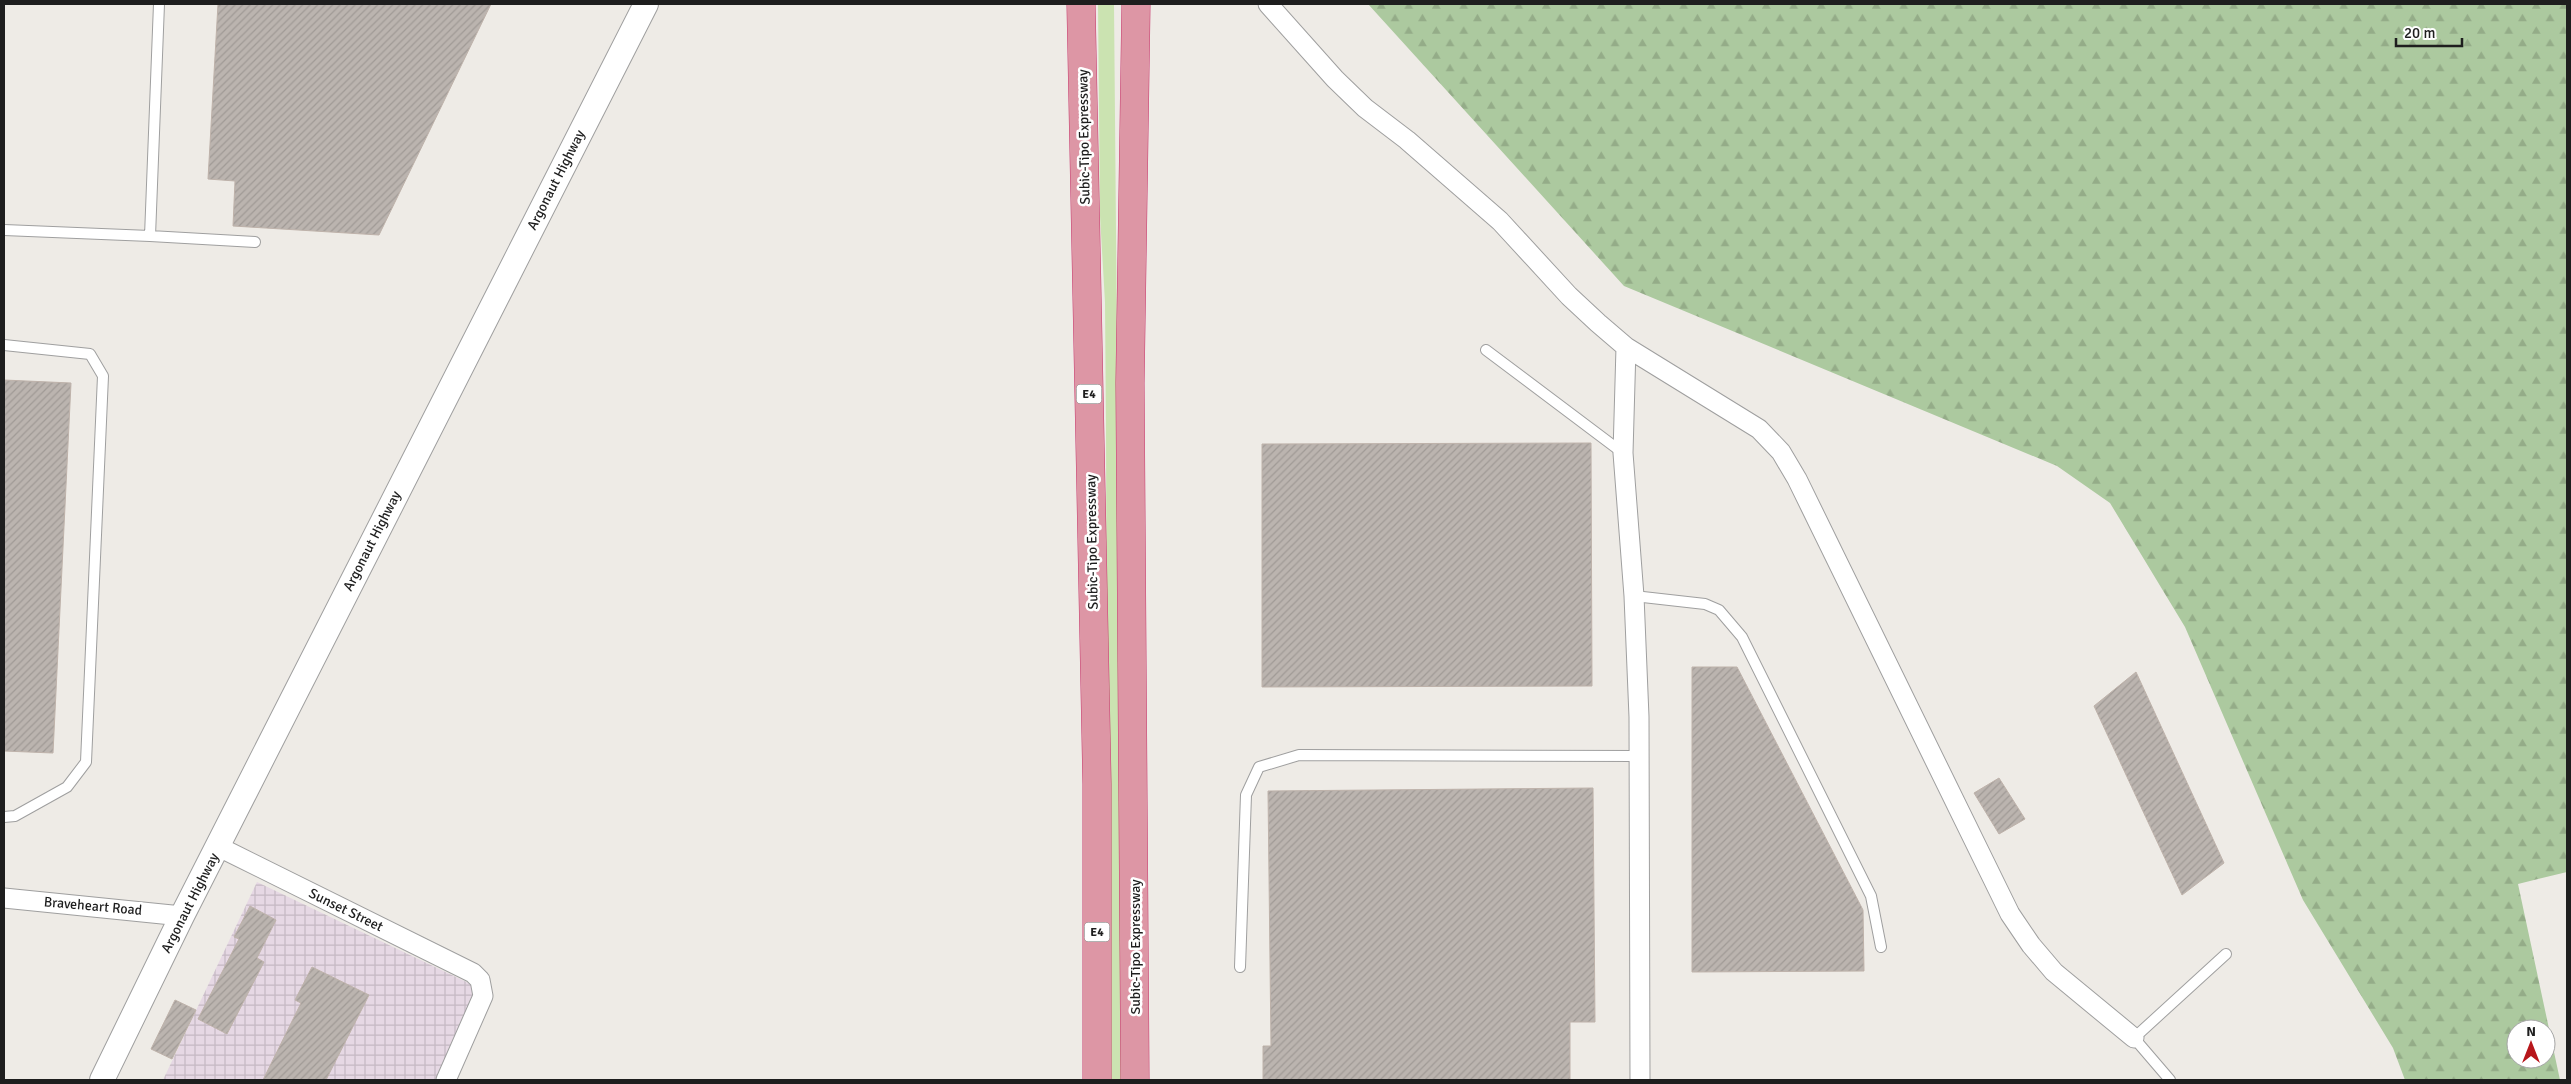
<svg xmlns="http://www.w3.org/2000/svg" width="2571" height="1084" viewBox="0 0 2571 1084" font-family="Signika,sans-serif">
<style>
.industrial{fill:url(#industrial-grid)}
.grass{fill:#cbe3b1}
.forest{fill:url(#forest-firs);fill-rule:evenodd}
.building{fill:url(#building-hatch);stroke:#beb2aa}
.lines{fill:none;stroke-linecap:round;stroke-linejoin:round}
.service-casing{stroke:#9f9f9f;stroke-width:12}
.minor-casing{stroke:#9f9f9f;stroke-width:21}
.tertiary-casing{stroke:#9f9f9f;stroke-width:26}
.motorway-casing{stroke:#c7386d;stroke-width:29}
.service{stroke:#fff;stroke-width:10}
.minor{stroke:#fff;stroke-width:19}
.tertiary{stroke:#fff;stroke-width:24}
.motorway{stroke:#dd96a5;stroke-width:28}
.labels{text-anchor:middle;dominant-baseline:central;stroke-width:5;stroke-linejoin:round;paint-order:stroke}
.shield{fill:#fff;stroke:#626262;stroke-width:1}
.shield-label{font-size:12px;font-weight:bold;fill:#1e1e1e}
.street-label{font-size:14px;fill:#1e1e1e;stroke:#fff}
</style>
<defs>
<pattern id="industrial-grid" width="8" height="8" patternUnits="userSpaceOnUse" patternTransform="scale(1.25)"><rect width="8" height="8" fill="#e6d8e4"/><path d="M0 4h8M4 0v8" fill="none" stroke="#c5b9c3"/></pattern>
<pattern id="forest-firs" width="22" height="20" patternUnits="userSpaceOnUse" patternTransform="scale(1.25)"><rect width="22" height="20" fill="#acc99f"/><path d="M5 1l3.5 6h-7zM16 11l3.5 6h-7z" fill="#94ac88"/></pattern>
<pattern id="building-hatch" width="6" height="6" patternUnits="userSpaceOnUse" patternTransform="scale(1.25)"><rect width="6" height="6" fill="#bbb4af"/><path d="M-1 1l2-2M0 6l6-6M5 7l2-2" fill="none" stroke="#a09a96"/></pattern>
</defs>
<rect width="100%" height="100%" fill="#eeebe6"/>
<path class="industrial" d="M257,882l222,106 -44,92h-272z"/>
<path class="grass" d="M1098,4h16l8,906 -1,170h-13l-2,-649 -1,-129 -5,-86z"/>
<path class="forest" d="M1368,4h1199v868l-49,12 42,196h-155l-12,-32 -90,-148 -118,-273 -75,-124 -53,-37 -433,-180zM2516,1029h30v30h-30z"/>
<path class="building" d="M218,4h273l-112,231 -146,-9 2,-45 -27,-2z
M4,380l67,3 -18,370 -49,-2z
M1591,443l1,243 -330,1v-243z
M1692,667h45l126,243 1,61 -172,1z
M2136,672l88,191 -42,32 -88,-189z
M1999,778l26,41 -26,15 -25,-41z
M1593,788l2,234h-25v58h-307v-34h8l-3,-255z
M250,906l26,14 -19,38 7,4 -37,72 -29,-15 41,-80 -5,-2z
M312,967l57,28 -43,85h-63l38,-77 -6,-3z
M175,1000l21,10 -24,49 -21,-10z"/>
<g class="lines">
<defs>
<path id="service" d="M4,230l146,6 9,-232
M150,236l105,6
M4,345l86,9 13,22 -17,386 -19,25 -52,29 -11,1
M1486,350l137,103
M1634,596l71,8 14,6 23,27 129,259 10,51
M1240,967l6,-172 13,-28 40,-12 340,1
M2170,1080l-36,-42 92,-84"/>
<path id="minor" d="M1268,4l67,75 30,29 42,32 93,81 69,75 29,27 28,24 133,82 22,23 16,27 213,435 21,31 23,27 80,66
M1626,347l-3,106 11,143 5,121 1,363
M219,847l254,126 7,7 3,16 -37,84
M4,898l178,18"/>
<path id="tertiary" d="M102,1080l80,-164 464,-912"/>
<path id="motorway" d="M1081,4l16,780v296
M1135,1080l-5,-697 6,-379"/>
</defs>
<use href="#service" class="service-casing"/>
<use href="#minor" class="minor-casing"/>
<use href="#tertiary" class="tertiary-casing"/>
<use href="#motorway" class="motorway-casing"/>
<use href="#service" class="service"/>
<use href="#minor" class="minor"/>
<use href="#tertiary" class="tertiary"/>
<use href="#motorway" class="motorway"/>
</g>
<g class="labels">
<g class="shield">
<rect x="1076.5" y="384.5" width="25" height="19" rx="4"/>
<rect x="1084.5" y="922.5" width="25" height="19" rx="4"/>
</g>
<g class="shield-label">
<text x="1089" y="394">E4</text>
<text x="1097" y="932">E4</text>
</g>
<g class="street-label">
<text transform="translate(1084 137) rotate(-91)">Subic-Tipo Expressway</text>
<text transform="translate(556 180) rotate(-63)">Argonaut Highway</text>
<text transform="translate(372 541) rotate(-63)">Argonaut Highway</text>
<text transform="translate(1092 542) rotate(-91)">Subic-Tipo Expressway</text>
<text transform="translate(190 903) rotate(-63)">Argonaut Highway</text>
<text transform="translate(93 906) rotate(5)">Braveheart Road</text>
<text transform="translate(346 910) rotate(26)">Sunset Street</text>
<text transform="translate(1135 947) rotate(-90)">Subic-Tipo Expressway</text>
</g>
</g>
<rect width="2571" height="1084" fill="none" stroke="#1e1e1e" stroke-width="10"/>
<g transform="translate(2531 1044)"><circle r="24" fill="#ffffff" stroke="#a5a5a5"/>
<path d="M0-4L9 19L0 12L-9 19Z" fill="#b7161b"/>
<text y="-8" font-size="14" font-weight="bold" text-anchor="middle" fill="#1e1e1e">N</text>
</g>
<path d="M2396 38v8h66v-8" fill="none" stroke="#1e1e1e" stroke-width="2.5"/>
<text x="2404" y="38" font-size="15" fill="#1e1e1e" stroke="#ffffff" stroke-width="4" paint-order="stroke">20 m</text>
</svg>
